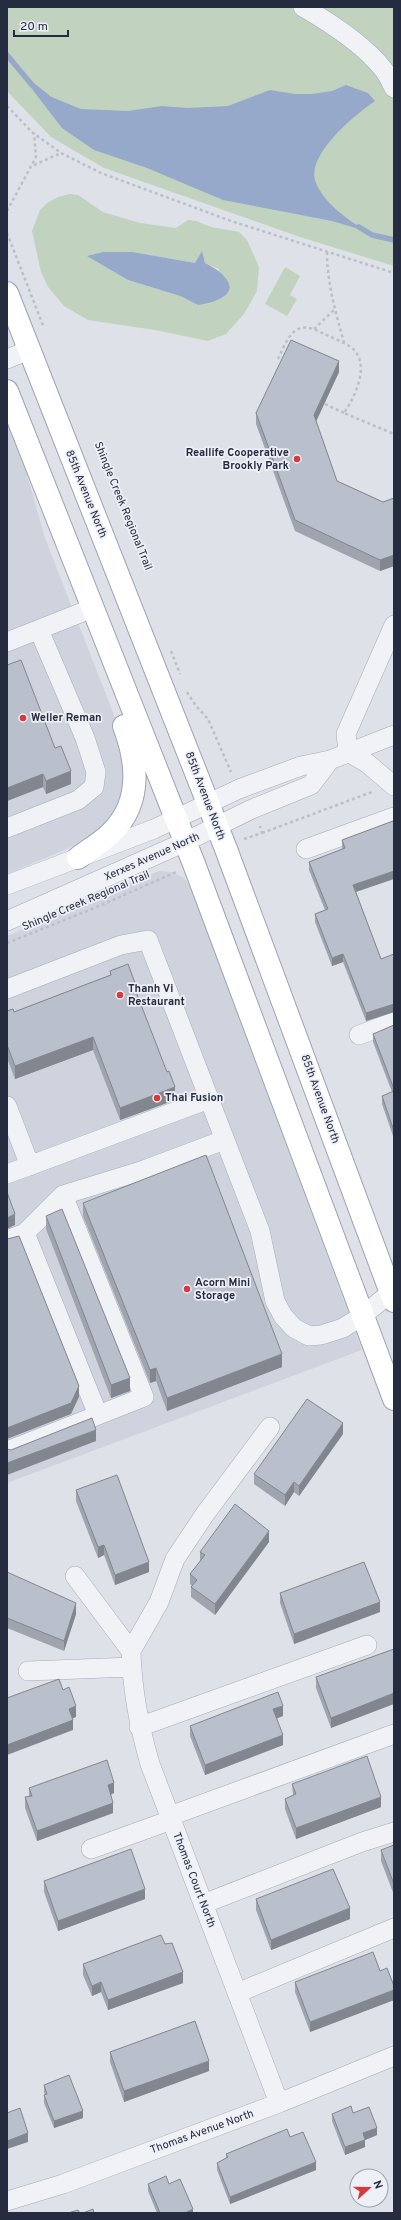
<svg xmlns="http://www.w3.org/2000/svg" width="401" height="2220" viewBox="0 0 401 2220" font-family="Overpass,sans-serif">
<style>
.built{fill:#cfd3de}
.green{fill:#c1d3be;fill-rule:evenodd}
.water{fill:#96a9cb}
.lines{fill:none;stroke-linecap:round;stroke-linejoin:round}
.stream{stroke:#96a9cb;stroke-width:5.5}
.minor-casing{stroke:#a7abb6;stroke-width:20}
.major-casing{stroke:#9ca3b5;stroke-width:24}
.path{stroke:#bbbfc7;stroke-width:2.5;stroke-dasharray:3 3;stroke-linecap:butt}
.minor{stroke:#f0f2f6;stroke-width:19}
.major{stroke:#fff;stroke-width:22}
.wall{fill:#a0a4af}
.shaded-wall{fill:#82868f}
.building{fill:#babfcc;stroke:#82868f}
.poi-dot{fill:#d7393e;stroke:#edf0f6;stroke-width:1.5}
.labels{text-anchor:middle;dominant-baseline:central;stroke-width:3.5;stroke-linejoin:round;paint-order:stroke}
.poi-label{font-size:11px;font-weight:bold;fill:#262c40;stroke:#edf0f6;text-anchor:start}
.street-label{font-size:11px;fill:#262c40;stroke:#edf0f6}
</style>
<rect width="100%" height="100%" fill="#dee1e8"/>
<path class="built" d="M7,418l15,39 23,81 83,213 2,32 -12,24 -18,24 -14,10 -79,33z
M159,871l13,1 12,6 10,16 168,456 -355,133v-547z"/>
<path class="green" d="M7,7h387v259l-94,-29 -196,-69 -53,-31 -44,-46z
M70,194l8,1 25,17 37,11 36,5 12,-8 8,1 15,6 28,5 8,8 12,27 -2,24 -13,23 -18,20 -18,7 -53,-11 -67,-10 -24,-14 -16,-19 -7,-15 -9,-41 8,-21 7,-7 11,-6zM104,252l44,3 47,8 7,-11 3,11 14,6 -21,36 -18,-9 -52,-16 -40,-24z
M285,267l15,9 -10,19 7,4 -10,17 -22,-12z"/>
<path class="water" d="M346,85l22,8 7,8c-19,13 -71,55 -59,82 9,21 31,36 50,48l-34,-10 -109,-21 -76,-32 -53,-18 -32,-22 -30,-39 49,20 47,2 34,-5 25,2 41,-2 42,-16 25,4h17l20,-3z
M202,251l3,12c15,7 40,26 12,37 -6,3 -13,4 -19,5l-18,-9 -52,-16 -41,-24 16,-4h29l63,11z"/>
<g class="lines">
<path class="stream" d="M7,55l25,30 16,13
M359,227l13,8 22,5"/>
<defs>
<path id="minor" d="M303,7c26,15 62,39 80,62 5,6 8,13 11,19
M7,359l22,-9
M7,642l86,-34
M348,752l-2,-18 48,-109
M348,752l19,11 27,23
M7,828l71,-28 16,-13 2,-15 -11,-34 -46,-108
M306,849l88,-32
M7,885l147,-56 85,-40 62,-23 29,-6 64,-25
M7,921l178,-79 67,-33 59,-24 19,-25
M7,989l114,-44 27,-5 112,291 15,70 8,15 11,12 15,8 12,-1 22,-7 19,-12 32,-26
M359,1035l35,-13
M7,1106l23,60
M7,1174l202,-75
M25,1233l73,182
M7,1240l18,-7 38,-38 81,-25 80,-30
M7,1451l137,-54 -81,-202
M75,1576l56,75
M131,1651c1,39 8,75 19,113l129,339
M131,1651l28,-49 16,-43 30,-45 65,-87
M28,1671l103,-4
M139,1727l228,-82
M170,1816l224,-82
M91,1849l80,-29
M203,1904l159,-62 32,-10
M237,1993l157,-65
M7,2201l56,-17 216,-81 115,-47"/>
<path id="major" d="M7,293l219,556 168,452
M7,391l187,473 200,535
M78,858c10,-8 23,-15 32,-24 32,-30 28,-71 14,-108"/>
</defs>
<use href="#minor" class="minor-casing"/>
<use href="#major" class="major-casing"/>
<path class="path" d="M7,106l26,27 28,20 40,20 130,48 163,52
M34,165l27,-12
M7,211l29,-54 -2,-24
M7,233l37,95
M327,252c0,32 9,61 17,91
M314,329l21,-20
M278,359c5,-10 10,-25 20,-30 9,-4 19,1 26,5 9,4 20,8 28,14 19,16 3,49 -8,65l50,21
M325,404l19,9
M171,651l9,23
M187,692l9,14 12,13 23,53
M262,833l110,-41
M244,839l18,-6 -2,-7
M7,943l85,-34 84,-37"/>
<use href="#minor" class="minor"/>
<use href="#major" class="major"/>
</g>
<path class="wall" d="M339,372l-23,49 21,60 46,21 11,-4v68l-14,5 -85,-40 -39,-107v-11z
M55,748l16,36 -25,10 -3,-7 -36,14z
M393,821l-37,71 25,67 13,-5v58l-28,9 -23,-59 -11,4 -17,-44v-8l10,-4 -16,-40v-8l33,-13v-9z
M110,971l25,19 40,110 -55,20 -27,-70 -78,29 -8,-21v-47l7,1 96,-37z
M394,1025v114l-12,-35v-8l10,-4 -19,-50v-8z
M83,1203l199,164 -115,44 -11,-30 -6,2 -67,-167z
M46,1216l84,175 -19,7 -65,-169z
M343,1434l-44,62 -5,-4 -9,14 -31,-22v-10z
M76,1490l73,82 -34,13 -11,-30 -6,3 -22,-57z
M269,1542l-54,73 -24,-18v-10l1,-1 -2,-2v-10l10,-13v-9z
M7,1572l69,42 -12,37 -57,-23z
M280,1593l100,19 -86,32 -14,-41z
M394,1649l-63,79 -15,-40v-11z
M283,1716l-6,2 6,27 -78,30 -15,-39v-10z
M292,1784l89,23 -85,32 -11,-30v-10l8,-4z
M29,1788l85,5 -3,1 2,19 -76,28 -12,-33v-11h4z
M394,1845v50l-13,-34v-11z
M44,1881l101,18 -87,32 -14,-39z
M256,1899l94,20 -79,31 -15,-40z
M165,1944l18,39 -75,27 -7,-18 -9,4 -9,-21v-11z
M380,1971l14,15v14l-84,32 -15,-40v-10z
M110,2052l99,19 -85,31 -14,-40z
M44,2085l39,33 -29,10 -10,-25v-8h1l-1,-3z
M353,2113l24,22 -12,5v7l-20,8 -13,-34v-7z
M290,2137l26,33 -86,34 -13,-34v-7l9,-5v-4z
M148,2184h21l24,29h-36l-9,-22z"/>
<path class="shaded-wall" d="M339,361v11l-25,54v-11z
M394,555v11l-14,5v-11z
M71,771v13l-25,10v-13z
M43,774v13l-36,14v-13z
M394,871v8l-41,14v-8z
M343,954v8l-11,4v-8z
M135,983v12l-2,-11z
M394,1004v8l-28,9v-8z
M93,1037v13l-78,29v-13z
M175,1087v13l-55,20v-12z
M15,1214v11l-8,4v-11z
M282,1354v13l-115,44v-13z
M156,1368v13l-6,2v-13z
M130,1378v13l-19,7v-13z
M79,1386v11l-8,17 -64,25v-11z
M343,1423v11l-44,62v-10z
M96,1430v11l-89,34v-12z
M294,1482v10l-9,14v-11z
M269,1531v11l-54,73v-11z
M104,1545v10l-6,3v-11z
M149,1562v10l-34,13v-10z
M380,1602v10l-86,32v-10z
M76,1603v11l-12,37v-10z
M394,1693v11l-63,24v-10z
M76,1706v11l-7,3v-11z
M283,1706v10l-10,4v-11z
M73,1720v10l-66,25v-10z
M283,1735v10l-78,30v-10z
M114,1783v10l-6,3v-11z
M381,1797v10l-85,32v-11z
M113,1803v10l-76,28v-10z
M145,1889v10l-87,32v-10z
M350,1908v11l-79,31v-10z
M183,1972v11l-75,27v-10z
M101,1982v10l-9,4v-10z
M394,1990v10l-84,32v-10z
M209,2061v10l-85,31v-11z
M83,2111v7l-29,10v-7z
M377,2128v7l-12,5v7l-20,8v-8l18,-14z
M28,2133v9l-21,7v-8z
M316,2162v8l-86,34v-7z
M193,2209v4h-8z"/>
<path class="building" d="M291,340l48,21 -25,54 23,66 46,21 11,-4v57l-14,5 -85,-40 -39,-107z
M21,660l34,88 6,-2 10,25 -25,10 -3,-7 -36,14v-123z
M393,821l1,2v48l-41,14 28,74 13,-5v50l-28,9 -23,-59 -11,4 -7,-18 -10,-26 13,-5 -19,-47 36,-14 -3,-8z
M128,964l7,19 -2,1 34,88 2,-1 6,16 -55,21 -27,-71 -78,29 -8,-21v-34l6,-2 1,3 97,-37 -1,-4z
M394,1025v64l-21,-55z
M394,1091v40l-12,-35z
M206,1155l76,199 -115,44 -11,-30 -6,2 -67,-167z
M7,1192l8,22 -8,4z
M62,1209l68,169 -19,7 -65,-169z
M19,1236l60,150 -8,17 -64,25v-189z
M307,1399l36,24 -44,63 -5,-4 -9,13 -31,-21z
M92,1418l4,12 -89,33v-14l4,1z
M117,1475l32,87 -34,13 -11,-30 -6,2 -22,-57z
M235,1504l34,27 -54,73 -24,-17 6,-7 -7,-6 15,-19 -5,-3z
M364,1562l16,40 -86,32 -14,-41z
M7,1572l69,31 -12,38 -57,-23z
M394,1649v44l-63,25 -15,-41z
M59,1679l4,11 6,-3 7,19 -7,3 4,11 -66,25v-47z
M278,1692l5,14 -10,3 10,26 -78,30 -15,-39z
M367,1756l14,41 -85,31 -11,-29 11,-5 -4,-10z
M107,1760l7,23 -6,2 5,18 -76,28 -12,-34 7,-1 -3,-8z
M394,1845v39l-13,-34z
M131,1849l14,40 -87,32 -14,-40z
M333,1869l17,39 -79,32 -15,-41z
M161,1935l4,9 7,-1 11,29 -75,28 -7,-18 -9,4 -9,-22z
M373,1952l7,19 7,-3 7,18v4l-84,32 -15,-40z
M195,2021l14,40 -85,30 -14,-39z
M69,2075l14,36 -29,10 -10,-26 3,-1 -3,-9z
M351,2106l2,7 16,-6 8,21 -14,5 2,7 -20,7 -13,-33z
M20,2108l8,25 -21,8v-28z
M287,2129l3,8 13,-5 13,30 -86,35 -13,-34 11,-6 -2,-3z
M166,2176l3,8 11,-5 13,30 -8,4h-25l-12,-29z
M93,2209l1,4h-11z
M78,2210l2,3h-12z"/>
<g class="poi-dot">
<circle cx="297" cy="459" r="4"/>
<circle cx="23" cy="718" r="4"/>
<circle cx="120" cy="995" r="4"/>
<circle cx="157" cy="1098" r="4"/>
<circle cx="187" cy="1289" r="4"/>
</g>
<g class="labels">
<g class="poi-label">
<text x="289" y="453" text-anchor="end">Reallife Cooperative<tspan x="289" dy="13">Brookly Park</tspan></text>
<text x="31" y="718">Weller Reman</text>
<text x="128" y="989">Thanh Vi<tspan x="128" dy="13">Restaurant</tspan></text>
<text x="165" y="1098">Thai Fusion</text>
<text x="195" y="1283">Acorn Mini<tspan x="195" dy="13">Storage</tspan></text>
</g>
<g class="street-label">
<text transform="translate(86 494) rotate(68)">85th Avenue North</text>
<text transform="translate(123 506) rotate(68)">Shingle Creek Regional Trail</text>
<text transform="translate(205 796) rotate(69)">85th Avenue North</text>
<text transform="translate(152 857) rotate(-24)">Xerxes Avenue North</text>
<text transform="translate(86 901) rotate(-23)">Shingle Creek Regional Trail</text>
<text transform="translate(320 1099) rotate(70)">85th Avenue North</text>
<text transform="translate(194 1880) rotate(69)">Thomas Court North</text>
<text transform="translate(202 2132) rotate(-20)">Thomas Avenue North</text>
</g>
</g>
<rect width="401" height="2220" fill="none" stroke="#262c40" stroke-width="16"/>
<g transform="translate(369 2188) rotate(69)"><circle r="19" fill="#edf0f6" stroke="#9da2ad"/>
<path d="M0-3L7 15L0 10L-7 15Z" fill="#d7393e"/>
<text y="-6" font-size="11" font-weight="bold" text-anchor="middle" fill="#262c40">N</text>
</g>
<path d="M14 30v6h54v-6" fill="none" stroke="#262c40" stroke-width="2"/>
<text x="20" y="30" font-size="12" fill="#262c40" stroke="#edf0f6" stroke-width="3" paint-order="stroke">20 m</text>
</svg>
